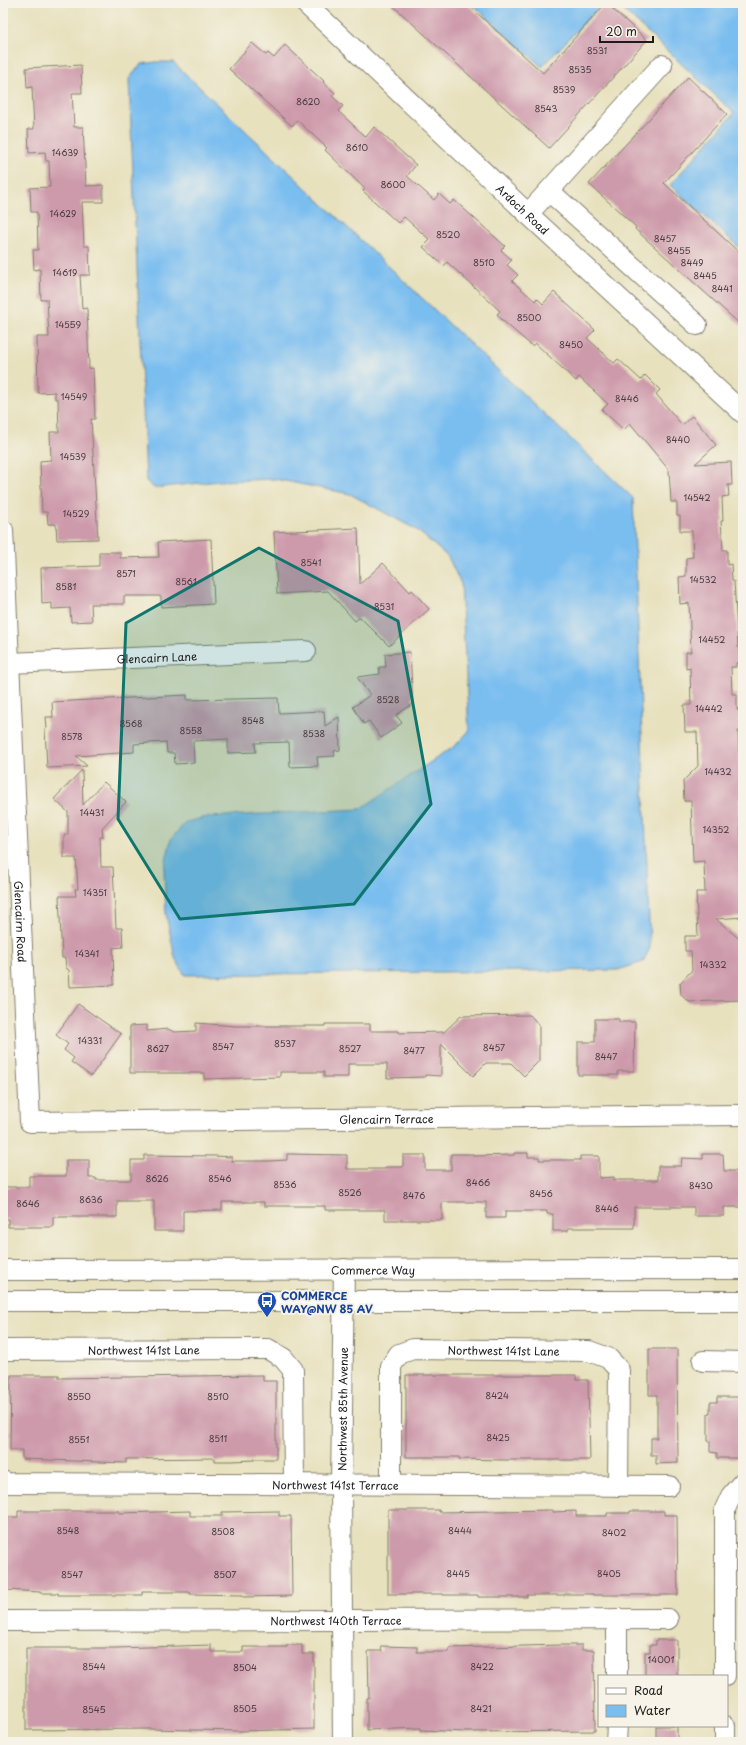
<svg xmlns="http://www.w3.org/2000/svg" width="746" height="1745" viewBox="0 0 746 1745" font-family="'Playpen Sans',sans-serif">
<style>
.water{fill:#7abef0;stroke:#4b6d86}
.building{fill:#cd9aab}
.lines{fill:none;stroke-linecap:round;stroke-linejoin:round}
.minor-casing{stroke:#827e6d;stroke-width:22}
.minor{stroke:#fff;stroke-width:20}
.marked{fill:#0f766e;fill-opacity:0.2;stroke:#0f766e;stroke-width:3;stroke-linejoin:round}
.labels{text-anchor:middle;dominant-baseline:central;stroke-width:4;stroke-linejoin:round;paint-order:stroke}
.number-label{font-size:9px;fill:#483c40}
.street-label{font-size:11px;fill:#1c1c1c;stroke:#f7f3e8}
.transit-label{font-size:11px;font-weight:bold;fill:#164399;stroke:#f7f3e8;text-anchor:start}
</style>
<rect width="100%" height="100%" fill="#f7f3e8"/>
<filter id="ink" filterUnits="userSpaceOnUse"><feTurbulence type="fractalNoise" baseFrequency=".025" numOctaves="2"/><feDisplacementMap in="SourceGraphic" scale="8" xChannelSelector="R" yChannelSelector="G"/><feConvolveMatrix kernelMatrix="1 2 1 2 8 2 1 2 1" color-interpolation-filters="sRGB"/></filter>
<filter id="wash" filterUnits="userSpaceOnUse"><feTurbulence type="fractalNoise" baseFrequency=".012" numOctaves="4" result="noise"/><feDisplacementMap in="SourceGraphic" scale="16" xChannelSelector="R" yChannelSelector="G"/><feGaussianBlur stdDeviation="0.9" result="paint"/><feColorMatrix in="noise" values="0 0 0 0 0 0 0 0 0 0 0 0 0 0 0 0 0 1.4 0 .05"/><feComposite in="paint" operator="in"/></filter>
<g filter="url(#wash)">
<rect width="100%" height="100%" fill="#e7e1be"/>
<path class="water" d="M471,3h132l-61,64z
M616,3h127v248l-73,-66 64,-72z
M156,62h17l460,436 17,450 -7,14 -25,8 -433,5 -10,-17 -9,-44 -2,-44 7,-31 15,-17 21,-5 153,-8 95,-63 14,-15 -8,-147 -13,-27 -31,-27 -67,-36 -75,-15 -56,2 -65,7 -8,-7 -17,-402 12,-15z"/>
<g id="blocks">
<path class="building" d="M390,3h76l77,70 63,-70 41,37 -98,108z
M252,43l14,12 2,-2 6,5 11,-13 39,36 -1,1 12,11 -3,3 11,10 -5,5 28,26 8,-10 42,38 -9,11 27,24 5,-6 11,10 4,-4 51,46 -4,4 11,10 -5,5 11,10 -6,6 23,20 2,-3 6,6 11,-12 41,38 -8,8 27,25 4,-4 23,21 4,-5 15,15 -4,4 26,31 10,-9 24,29 -21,19 36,-2 1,23h-4l1,11 -7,1 1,24h-2l2,29h4v15l4,-1 1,17h2l4,67h1l1,15h-4v4h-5l1,27h5v16h4l1,21h-4l2,42h3v26h-4l2,37h2v81l-27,2 27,23v58l-54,2 -8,-7 -1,-12 12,-13 -1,-19h-6v-15h13l-2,-44h9l-1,-31 -11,1 -2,-61h-7l-1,-20 15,-15 -1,-34h-12l-1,-27h7l-1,-37 -4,1v-17h5l-2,-49 -9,1 -1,-27 7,-1v-18l7,-1 -1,-26h-12v-15h-3v-14h-6l-2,-32 -39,-47 -6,7 -22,-20 6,-6 -29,-27 -3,4 -41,-38 -3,3 -30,-26 -5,-6 3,-3 -53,-49 -3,4 -21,-19 7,-7 -26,-23 -6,6 -35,-32 2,-2 -40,-39 2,-2 -30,-28 -5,6 -63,-57z
M81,65l1,28h-10l2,34h9l3,59 17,-1v17h-21l2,44h5l1,29h-10l2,34 5,-1 2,61 4,-1 2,51h-4l7,120 -41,1 -1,-16h-8l-1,-12h-5l-2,-51 11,-1 -1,-28h9l-1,-33h-3v-7l-17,1 -1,-56h12l-2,-38 -6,1 -1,-31 -6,1 -1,-20h5l-1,-38h-6l-1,-24 20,-1 -1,-26h-3l-1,-9 -16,1 -1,-24h6l-2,-42 -5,1 -1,-20z
M688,77l39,37 -63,69 79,73v71l-108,-98 1,-2 -47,-43z
M358,528l2,56 23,-21 27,29 2,-2 17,19 -40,37 -29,-29 -5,4 -27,-30 -51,3 -3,-62z
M211,539l3,65 -53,3v-11h-37v8h-33l1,17 -21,1 -1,-14 -18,1v-6l-10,1 -1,-36 58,-2v-14h21v6l39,-1 -1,-15z
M410,652l3,52 -17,11 6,8 -21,15 -12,-17 -5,3 -11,-17 17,-12 -13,-18 23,-3 -1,-7h7l-1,-13z
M187,695v5l91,-2 1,15 45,-2 1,15 14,-9 1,33 -6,1 1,5 -18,1 1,9 -28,1 -1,-25 -34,1 1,9 -28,1v-14l-35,2 1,22 -19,1 -1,-11h-7l-1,-11 -32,2v8l-58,4 11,10 -40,2 -2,-39 2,-1 -1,-11h7l-1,-15z
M82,770l1,35 21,-23 22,20 -24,26 1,9h-3l1,30h12l3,61h6l1,19 -10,1 1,37 -44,2 -1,-17 -3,-2 -1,-10h-3l-3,-62h17l-1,-7h3l-2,-31h-12v-23h4v-23l-14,-13z
M78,1004l43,30 -30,42 -20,-14 3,-4 -10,-8 4,-6 -12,-9z
M530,1015l9,10v36l-15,15 -13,-13h-25l-13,13 -32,-32v32l-16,-1v2l-38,1v-14h-39v13h-24v-5h-44v5l-76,2v-6h-74v-47l17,-1v6l21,-2 6,3 22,-1v-8l40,3h89v-2h45v7h29v2l45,-1 17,-16z
M595,1019h24v3h16l-1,49h-16v4h-40v-33h17z
M514,1153h14v4h11v3h41v-4h19v22l15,-1v3h44v-14h23l1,-8 21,1v-5h20l1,17h19v24h-2v12h-17v9h-30v-9h-60v21h-66v3h-15v-17h-6v-3h-42v7h-19v-16h-44v18h-57v-10h-60v-4h-61v-4h-42v8l-39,1v20h-29v-30h-37v16h-64v10h-45v-8h-5v-32h26v-11h37v-16h23v18h7v2h35v-20h13v-5l71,1 17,1v4h37l18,-1v-6l60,1v14h38v-2h18v-12h22v15h26v-16h22v2l41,-1z
M649,1349h28l1,114 -22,1v-9h-5v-17h6v-43h-8z
M11,1375h48v3l204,-3v6h13v78h-22v1l-22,1h-18v-3l-88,1v4l-104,-4v-9h-12z
M406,1375h170v5h12l2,80h-87l-44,-1v-2h-53z
M717,1397h26v61h-26v-5l-7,-1v-11h-2v-27h2v-12h7z
M388,1510h51v2l114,-2v2l23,-1v5h31v-3h23v-2h34v4h13l1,80h-85v-1h-28v1h-38v2h-49v-2h-35v-1h-55z
M18,1511h101v2l71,-2v5h32v-4l57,-1v5h12l1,80 -49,1v-2l-53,-1v-2h-48v3h-84v-2h-18v-1l-34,-2v-6h-3v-64l1,-3h14z
M656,1640h21v36h-32v-24h5v-7h6z
M211,1645v7h32v-5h44v-2h15v9h12v75l-74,2 -90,-2 -124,1v-82h90z
M560,1645h22v5h12l1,81 -129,1 -45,-2v-2l-54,2v-32h2l-1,-47h14l-1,-5 36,1v5h32v-4z
M656,1726h21v16h-21z"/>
</g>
</g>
<g filter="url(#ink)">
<use href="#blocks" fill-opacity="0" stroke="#827e6d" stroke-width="1"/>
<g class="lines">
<defs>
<g id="minor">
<path id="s1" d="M305,3l223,211 215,199"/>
<path d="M549,191l148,134"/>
<path d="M528,214l134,-149"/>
<path id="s2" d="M3,530l27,592 713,-7"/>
<path id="s3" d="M8,663l298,-12"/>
<path id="s4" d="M3,1270l740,-1"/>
<path d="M3,1301h740"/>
<path id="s5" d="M3,1351l2,-1 263,-1 15,9 10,12 1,114"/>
<path d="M703,1361l40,1"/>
<path id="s6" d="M3,1481l3,2 663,3"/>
<path id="s7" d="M391,1484v-118l8,-12 14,-5 176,2 19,7 11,12 -1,116"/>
<path id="s8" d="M3,1621l665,-2"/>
<path d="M617,1676v-57"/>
<path d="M725,1676v-167l6,-13 12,-14"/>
<path d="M725,1726v16"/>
<path id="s9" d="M343,1742l-2,-258 3,-215"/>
<path d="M616,1742l1,-16"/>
</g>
</defs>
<use href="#minor" class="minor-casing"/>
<use href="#minor" class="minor"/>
</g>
</g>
<path class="marked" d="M259,548l139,73 33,183 -77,100 -174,15 -62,-100 8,-196z"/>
<defs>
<symbol id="bus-pin" viewBox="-11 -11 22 30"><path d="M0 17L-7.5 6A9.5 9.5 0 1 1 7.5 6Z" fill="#1a4fb4" stroke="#f7f3e8"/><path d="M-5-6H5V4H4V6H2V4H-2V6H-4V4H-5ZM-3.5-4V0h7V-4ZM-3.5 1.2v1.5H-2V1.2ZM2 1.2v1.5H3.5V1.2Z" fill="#fff"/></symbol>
</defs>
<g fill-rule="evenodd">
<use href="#bus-pin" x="256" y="1290" width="22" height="30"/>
</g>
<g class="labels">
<g class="number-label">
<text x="597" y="50">8531</text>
<text x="580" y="69">8535</text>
<text x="564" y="89">8539</text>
<text x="308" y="101">8620</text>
<text x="546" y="108">8543</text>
<text x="357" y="147">8610</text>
<text x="65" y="152">14639</text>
<text x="393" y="184">8600</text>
<text x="63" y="213">14629</text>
<text x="448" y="234">8520</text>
<text x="665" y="238">8457</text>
<text x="679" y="250">8455</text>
<text x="484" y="262">8510</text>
<text x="692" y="262">8449</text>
<text x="65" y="272">14619</text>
<text x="705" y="275">8445</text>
<text x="722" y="288">8441</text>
<text x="529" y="317">8500</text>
<text x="68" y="324">14559</text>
<text x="571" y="344">8450</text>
<text x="74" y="396">14549</text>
<text x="627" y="398">8446</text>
<text x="678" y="439">8440</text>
<text x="73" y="456">14539</text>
<text x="697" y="497">14542</text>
<text x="76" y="513">14529</text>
<text x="311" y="562">8541</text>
<text x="126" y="573">8571</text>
<text x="703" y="579">14532</text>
<text x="186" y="581">8561</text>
<text x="66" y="586">8581</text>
<text x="384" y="606">8531</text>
<text x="712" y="639">14452</text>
<text x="388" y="699">8528</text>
<text x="709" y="708">14442</text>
<text x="253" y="720">8548</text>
<text x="131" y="723">8568</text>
<text x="191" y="730">8558</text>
<text x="314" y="733">8538</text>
<text x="72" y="736">8578</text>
<text x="718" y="771">14432</text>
<text x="92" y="812">14431</text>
<text x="716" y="829">14352</text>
<text x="95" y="892">14351</text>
<text x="87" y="953">14341</text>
<text x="713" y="964">14332</text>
<text x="90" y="1040">14331</text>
<text x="285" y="1043">8537</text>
<text x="223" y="1046">8547</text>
<text x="494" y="1047">8457</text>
<text x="158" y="1048">8627</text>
<text x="350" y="1048">8527</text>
<text x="414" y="1050">8477</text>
<text x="606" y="1056">8447</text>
<text x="157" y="1178">8626</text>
<text x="220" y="1178">8546</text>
<text x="478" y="1182">8466</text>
<text x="285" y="1184">8536</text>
<text x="701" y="1185">8430</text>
<text x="350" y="1192">8526</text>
<text x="541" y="1193">8456</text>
<text x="414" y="1195">8476</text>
<text x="91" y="1199">8636</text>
<text x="28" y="1203">8646</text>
<text x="607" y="1208">8446</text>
<text x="497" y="1395">8424</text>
<text x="79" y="1396">8550</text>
<text x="218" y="1396">8510</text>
<text x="498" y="1437">8425</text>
<text x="218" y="1438">8511</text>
<text x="79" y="1439">8551</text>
<text x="68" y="1530">8548</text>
<text x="460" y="1530">8444</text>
<text x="223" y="1531">8508</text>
<text x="614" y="1532">8402</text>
<text x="458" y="1573">8445</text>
<text x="609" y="1573">8405</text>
<text x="72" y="1574">8547</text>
<text x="225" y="1574">8507</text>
<text x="661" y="1659">14001</text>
<text x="94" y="1666">8544</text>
<text x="482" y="1666">8422</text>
<text x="245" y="1667">8504</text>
<text x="245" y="1708">8505</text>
<text x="481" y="1708">8421</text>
<text x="94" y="1709">8545</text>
</g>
<g class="street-label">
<text stroke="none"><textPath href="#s1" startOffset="300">Ardoch Road</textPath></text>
<text stroke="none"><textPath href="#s3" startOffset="149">Glencairn Lane</textPath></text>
<text stroke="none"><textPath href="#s2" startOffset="392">Glencairn Road</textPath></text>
<text stroke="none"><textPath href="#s2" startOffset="949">Glencairn Terrace</textPath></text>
<text stroke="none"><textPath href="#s4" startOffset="370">Commerce Way</textPath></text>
<text stroke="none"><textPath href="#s5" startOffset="141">Northwest 141st Lane</textPath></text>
<text stroke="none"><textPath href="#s7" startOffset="238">Northwest 141st Lane</textPath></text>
<text stroke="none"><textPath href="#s9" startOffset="333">Northwest 85th Avenue</textPath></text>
<text stroke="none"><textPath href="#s6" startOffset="333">Northwest 141st Terrace</textPath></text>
<text stroke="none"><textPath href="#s8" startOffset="333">Northwest 140th Terrace</textPath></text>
</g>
<g class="transit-label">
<text x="281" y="1295">COMMERCE<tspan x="281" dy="13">WAY@NW 85 AV</tspan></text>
</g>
</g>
<rect width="746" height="1745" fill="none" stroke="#f7f3e8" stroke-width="16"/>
<rect x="598" y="1675" width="130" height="52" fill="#f7f3e8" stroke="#9f9d96"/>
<rect x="606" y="1688" width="20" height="6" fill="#ffffff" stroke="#9f9d96"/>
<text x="634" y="1695" font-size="12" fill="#1c1c1c">Road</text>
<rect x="606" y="1705" width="20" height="12" fill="#7abef0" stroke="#9f9d96"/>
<text x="634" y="1715" font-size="12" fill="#1c1c1c">Water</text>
<path d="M600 36v6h53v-6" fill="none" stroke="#1c1c1c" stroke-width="2"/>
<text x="606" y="36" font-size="12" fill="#1c1c1c" stroke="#f7f3e8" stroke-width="3" paint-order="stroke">20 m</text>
</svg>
